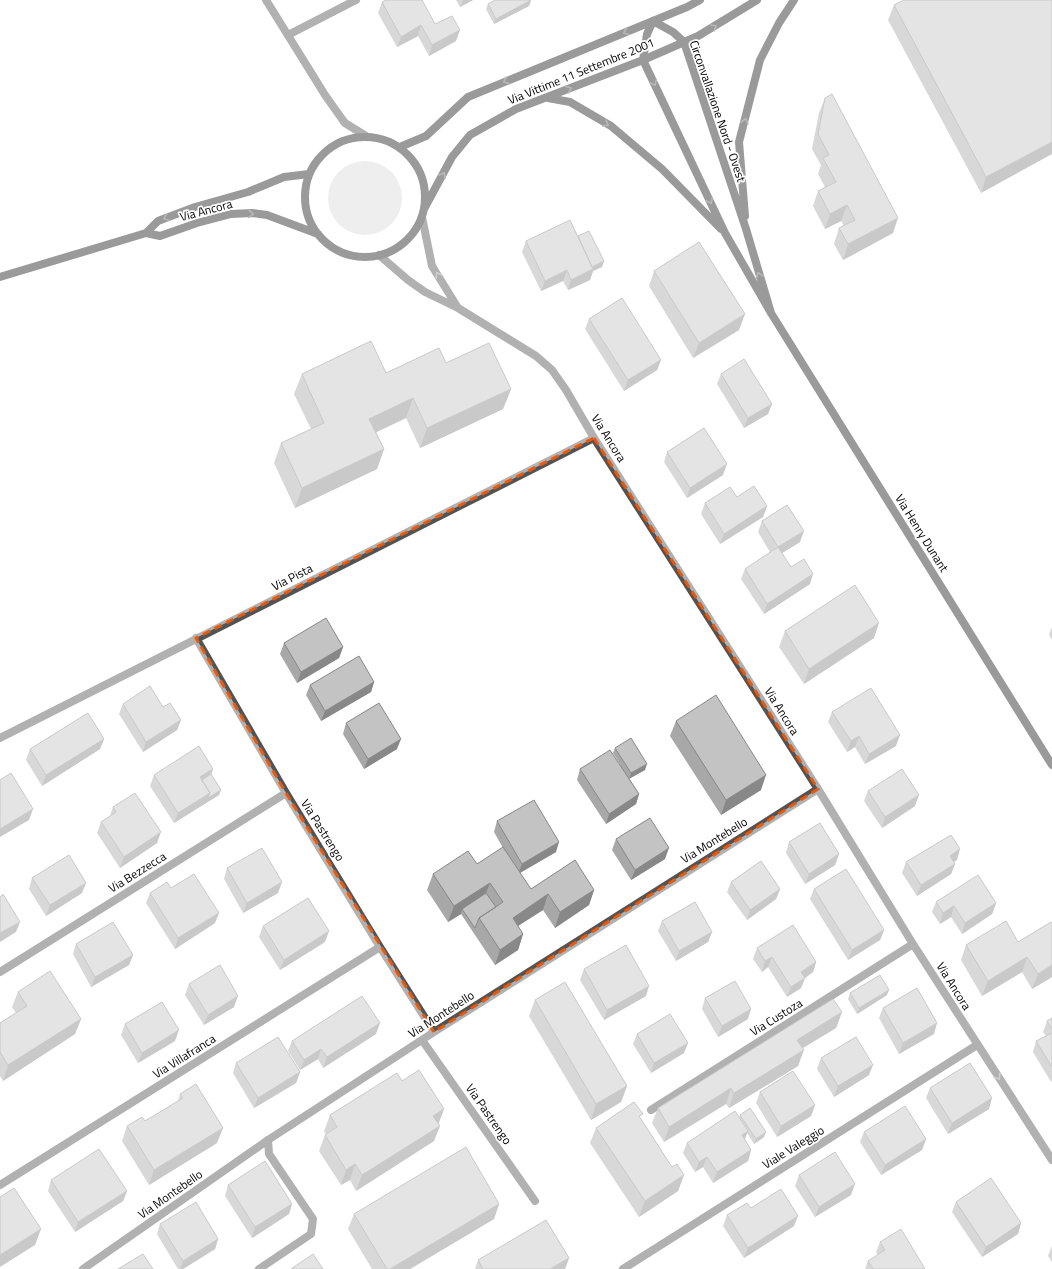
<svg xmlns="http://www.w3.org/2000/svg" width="1052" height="1269" viewBox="0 0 1052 1269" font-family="'Titillium Web',sans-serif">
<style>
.green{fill:#dadada}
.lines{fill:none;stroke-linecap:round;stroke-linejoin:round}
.minor{stroke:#535353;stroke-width:8}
.secondary{stroke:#202020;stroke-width:8}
.wall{fill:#a8a8a8}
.shaded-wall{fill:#888}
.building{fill:#c3c3c3;stroke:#888}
.oneway{stroke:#636363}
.oneway2{stroke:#989898}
.marked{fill:none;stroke:#e8590c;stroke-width:3;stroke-dasharray:8 5;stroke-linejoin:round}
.labels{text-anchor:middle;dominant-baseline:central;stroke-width:3.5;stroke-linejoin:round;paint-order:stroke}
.street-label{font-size:12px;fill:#000;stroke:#fff}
</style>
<rect width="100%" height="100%" fill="#fff"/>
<path class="green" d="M328 198a37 37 0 1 1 74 0a37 37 0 1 1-74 0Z"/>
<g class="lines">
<path class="minor" d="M266,0l59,95 17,24 3,4 21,13
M288,35l68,-35
M422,217l10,49 26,42
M379,255l29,25 17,12 33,16 78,48 16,14 14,20 28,48 224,351 95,155 139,216
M196,638l90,155 94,154 54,85
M0,738l594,-300
M0,972l286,-179
M422,1040l113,161
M651,1110l262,-166
M0,1185l380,-238
M83,1269l185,-129 166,-108 384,-243
M259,1269l52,-35 2,-15 -44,-65 -1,-14
M623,1269l354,-224"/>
<path class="secondary" d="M548,98l22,4 41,24 51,43 59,60
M305 197a60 60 0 1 1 120 0a60 60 0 1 1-120 0Z
M400,147l26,-11 42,-39 219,-90 13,-7
M424,209l28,-52 18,-22 46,-26 127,-49 55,-24 59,-36
M745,216l-6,-74 21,-82 19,-37 15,-23
M146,233l14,3 37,-13 34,-9 21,-1 15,2 51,19
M0,277l146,-44 12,-12 37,-14 53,-15 36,-15 25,-3
M771,313l-25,-84 -62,-187 -11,-10 -20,-11 -6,13 -4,26 82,173 46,80 281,452"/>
</g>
<path class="wall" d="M456,0h17l-13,7z
M531,0l-2,6 -35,18 -8,-15 2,-5z
M1052,0l-71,193 -93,-173 6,-15z
M382,2l53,22 21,17 -27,15 -11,-20 -21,11 -19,-34z
M825,98l68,135 -50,27 -9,-16 5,-16 5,-2 -3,-5 -16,8 -12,-23 5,-15 7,-4 -7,-13 3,-9 -9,-16 7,-36z
M578,236l26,25 -2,6 -9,4 -3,9 -22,10 -5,-9 -22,10 -19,-39 4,-11z
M654,271l85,59 -46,28 -44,-72z
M589,319l72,41 -4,10 -33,21 -39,-62z
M446,363l65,26 -8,20 -83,39 -14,-30 -30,14 8,17 -7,20 -82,39 -21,-45 7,-20 30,-14 -17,-35 8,-20 84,-1z
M721,374l51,30 -4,10 -24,14 -27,-44z
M667,452l56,23 -36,23 -23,-36z
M737,497l30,9 -4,11 -43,27 -19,-30 4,-11z
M762,521l38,21 -18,11 9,14 19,17 -46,30 -23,-35 4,-10 25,-17 -12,-20z
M1052,628v12l-3,-5 2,-6z
M785,631l89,7 -70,46 -25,-37z
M284,643l59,4 -4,11 -42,25 -17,-29z
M374,682l-3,10 -50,29 -15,-26 4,-10z
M123,704l40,3 18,13 -4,10 -34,22 -24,-38z
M832,712l64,34 -31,18 -10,-17 -8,5 -19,-30z
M676,721l85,69 -40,25 -51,-79z
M346,723l51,26 -33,20 -21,-35z
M104,739l-4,10 -58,37 -16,-26 4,-11z
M615,748l30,22 -16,8 10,16 -3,10 -30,20 -29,-44 3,-11 41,-3 -8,-13z
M213,769l-2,5 10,16 -2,5 -45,28 -24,-37 4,-11z
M868,791l47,15 -33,22 -18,-27z
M113,807l44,36 -37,25 -23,-35 4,-11 9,-6z
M497,821l59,31 -36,21 11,16 63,1 -5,15 -34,23 -12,-18 -25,16 5,8 -5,16 -23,15 -34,-51 -13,8 -21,-32 6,-16 44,-10 26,-16 -9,-16z
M616,839l49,20 -34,21 -19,-30z
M789,842l50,12 -4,11 -30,19 -19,-31z
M957,860l-3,2 1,2 -4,10 -34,22 -15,-23 4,-11z
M227,868l51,25 -35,20 -19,-34z
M32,878l50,15 -36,23 -17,-27z
M731,882l49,7 -4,10 -29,21 -20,-28z
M171,888l44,35 -40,26 -29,-46 4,-10z
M814,889l70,41 -4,10 -32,20 -38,-61z
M936,902l60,1 -4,11 -30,20 -11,-17 -11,7 -8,-12z
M662,921l50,11 -4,10 -32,19 -18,-30z
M1052,924v53l-20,12 -10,-17 -40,24 -21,-36 5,-15 52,-3z
M263,926l62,16 -45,28 -21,-33z
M76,944l57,11 -4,10 -38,22 -18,-33z
M757,948l59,14 -3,10 -8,6 -4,10 -14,9 -19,-30 -6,5 -9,-13z
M584,969l62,27 -42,24 -24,-40z
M189,984l45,23 -30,18 -19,-30z
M18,992l63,27 -6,15 -72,47 -3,-5v-53l16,-10 -4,-6z
M850,993l37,2 -30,19 -9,-15z
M705,998l43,21 -30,18 -16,-28z
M535,1000l92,86 -6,16 -30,18 -62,-104z
M883,1008l51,26 -35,20 -20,-36z
M842,1012l-6,16 -33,20 -5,18 -69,42 -3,-4 -62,38 -12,-19 6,-15z
M1052,1018v63l-1,1 -18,-30 3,-11 10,-5 -3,-4 4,-11z
M125,1024l50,17 -37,22 -17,-28z
M376,1034l-53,34 -5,-9 -18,11 -12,-19 4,-10z
M637,1034l47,19 -33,20 -18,-29z
M821,1058l48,17 -35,22 -17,-28z
M236,1063l64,9 -4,11 -42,25 -21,-35z
M402,1081l42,28 -6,15 -4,17 -78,50 -6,-11 -9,5 -22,-34 6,-16 1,-1 -2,-3 6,-16z
M930,1088l59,21 -41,25 -22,-36z
M760,1092l55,13 -4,11 -34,21 -21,-34z
M180,1094l37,49 -68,42 -27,-44 5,-15 18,-5 33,-20z
M740,1115l24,22 -10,7 -7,-11 -2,6 6,11 -3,11 -35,22 -10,-16 -8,5 -12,-19 4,-10 52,-25z
M641,1119l31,48 12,8 -6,16 -39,26 -49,-74 6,-15z
M864,1132l62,7 -4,11 -41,25 -21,-33z
M799,1175l52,20 -36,22 -20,-31z
M51,1180l76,11 -4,10 -48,31 -27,-41z
M228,1185l64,19 -3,10 -37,24 -27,-42z
M956,1202l65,21 -3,11 -36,23 -30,-45z
M499,1204l-5,15 -84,50h-38l-24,-40 6,-15z
M727,1215l67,11 -50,32 -21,-32z
M160,1224l58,15 -3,10 -32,20h-5l-21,-35z
M880,1242l45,27h-60l3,-8 10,-6 -2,-3z
M1052,1246v16l-4,-6z
M569,1258l-4,11h-90l3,-9z"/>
<path class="shaded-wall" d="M463,0h10l-13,7z
M531,0l-2,6 -35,18 2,-5z
M421,25l-3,11 -21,11 4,-10z
M460,30l-4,11 -27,15 3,-11z
M1052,142v12l-71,39 5,-16z
M847,205l-6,16 -16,8 5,-15z
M898,218l-5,15 -50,27 5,-16z
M604,261l-2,6 -9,4 -3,9 -22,10 3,-10 18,-12z
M567,270l-4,11 -22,10 4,-10z
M745,314l-6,16 -46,28 6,-15z
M661,360l-4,10 -33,21 4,-11z
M511,389l-8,20 -83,39 7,-20z
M413,398l-7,20 -44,21 7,-20z
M772,404l-4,10 -24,14 4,-10z
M384,449l-7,20 -82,39 7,-20z
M727,464l-4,11 -36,23 3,-10z
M767,506l-4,11 -43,27 4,-10z
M804,531l-4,11 -26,16 4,-11z
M813,574l-3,10 -46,30 3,-10z
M879,623l-5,15 -70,46 5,-15z
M343,647l-4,11 -42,25 4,-11z
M374,682l-3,10 -50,29 4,-10z
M181,720l-4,10 -34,22 3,-10z
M900,735l-4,11 -31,18 4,-10z
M859,736l-4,11 -8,5 4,-11z
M104,739l-4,10 -58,37 4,-11z
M401,739l-4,10 -33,20 4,-10z
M647,764l-2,6 -16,9 2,-6z
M213,769l-4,11 -9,5v-8z
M766,775l-5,15 -40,25 5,-15z
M221,790l-2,5 -13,8 2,-5z
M210,793l-4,10 -32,20 4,-10z
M639,794l-3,10 -30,20 3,-10z
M919,795l-4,11 -33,22 3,-11z
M33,809l-4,11 -29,17v-8z
M161,832l-4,11 -37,25 4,-11z
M559,842l-3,10 -38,22 4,-10z
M669,848l-4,11 -34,21 4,-10z
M960,849l-3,11 -11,6 4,-10z
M839,854l-4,11 -30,19 4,-10z
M955,864l-4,10 -34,22 4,-11z
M282,882l-4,11 -35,20 4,-10z
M86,883l-4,10 -36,23 4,-11z
M490,883l-6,15 -22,11 -1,5 -13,8 6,-16z
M780,889l-4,10 -29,21 3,-10z
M594,890l-5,15 -34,23 5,-16z
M548,894l-5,16 -36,23 6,-15z
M996,903l-4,11 -30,20 3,-11z
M954,906l-3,11 -11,7 3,-11z
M219,913l-4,10 -40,26 3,-11z
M20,922l-4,10 -16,10v-9z
M884,930l-4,10 -32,20 4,-10z
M329,931l-4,11 -45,28 4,-10z
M712,932l-4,10 -32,19 3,-10z
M523,934l-5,16 -23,15 5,-15z
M133,955l-4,10 -38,22 4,-10z
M772,957l-4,10 -6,5 3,-11z
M1027,957l-5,15 -40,24 6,-15z
M816,962l-3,10 -8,6 -4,10 -14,9 4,-10 10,-15z
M1052,965v12l-20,12 6,-15z
M649,986l-3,10 -42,24 3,-10z
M889,990l-2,5 -30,19 2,-6z
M238,996l-4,11 -30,18 4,-10z
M751,1009l-3,10 -30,18 4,-11z
M842,1012l-6,16 -45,27 6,-15z
M81,1019l-6,15 -72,47 5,-16z
M380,1023l-4,11 -53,34 4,-11z
M937,1023l-3,11 -35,20 4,-11z
M179,1030l-4,11 -37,22 4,-10z
M688,1043l-4,10 -33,20 3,-10z
M321,1049l-3,10 -18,11 4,-10z
M804,1050l-6,16 -69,42 5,-15z
M873,1065l-4,10 -35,22 4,-11z
M300,1072l-4,11 -42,25 4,-10z
M627,1086l-6,16 -30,18 5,-16z
M731,1088l-5,16 -62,38 5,-15z
M992,1098l-3,11 -41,25 4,-11z
M815,1105l-4,11 -34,21 4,-11z
M444,1109l-6,16 -5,-9z
M440,1126l-6,15 -78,50 6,-16z
M223,1128l-6,15 -68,42 5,-15z
M748,1131l-4,10 -2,-6z
M766,1132l-2,5 -10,7 2,-5z
M926,1139l-4,11 -41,25 4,-10z
M751,1150l-3,11 -35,22 4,-11z
M707,1157l-4,10 -8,5 4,-10z
M355,1164l-5,16 -9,5 5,-15z
M684,1175l-6,16 -39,26 6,-16z
M855,1184l-4,11 -36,22 4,-10z
M127,1191l-4,10 -48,31 3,-10z
M292,1204l-3,10 -37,24 3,-11z
M499,1204l-5,15 -84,50h-20z
M798,1216l-4,10 -50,32 4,-10z
M1021,1223l-3,11 -36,23 4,-10z
M41,1229l-6,16 -35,22v-12z
M218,1239l-3,10 -32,20h-3l3,-8z
M569,1258l-4,11h-15z"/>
<path class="building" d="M386,0h36l13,24 17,-8 8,14 -28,15 -11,-20 -20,12 -19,-35z
M495,0h36l-35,19 -8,-15z
M904,0h148v142l-66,35 -92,-172z
M832,94l66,124 -50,26 -9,-16 16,-8 -8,-15 -17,9 -12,-23 18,-9 -13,-24 6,-3 -11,-21 7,-36z
M570,220l23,49 -22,11 -4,-10 -22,11 -19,-40z
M589,231l15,30 -12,6 -14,-31z
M699,242l46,72 -46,29 -45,-72z
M622,298l39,62 -33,20 -39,-61z
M371,341l15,32 53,-25 7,15 43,-20 22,46 -84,39 -14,-30 -44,21 15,30 -82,39 -21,-45 43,-20 -22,-49z
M744,359l28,45 -24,14 -27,-44z
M704,428l23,36 -37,24 -23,-36z
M754,486l13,20 -43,28 -19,-31 25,-16 7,10z
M787,505l17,26 -26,16 -16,-26z
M778,547l13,20 13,-8 9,15 -46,30 -22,-35z
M855,585l24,38 -70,46 -24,-38z
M326,618l17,29 -42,25 -17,-29z
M359,656l15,26 -49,29 -15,-26z
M150,686l13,21 7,-4 11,17 -35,22 -23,-38z
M871,688l29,47 -31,19 -10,-18 -8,5 -19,-29z
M716,695l50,80 -40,25 -50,-79z
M379,703l22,36 -33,20 -22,-36z
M88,713l16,26 -58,36 -16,-26z
M631,738l16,26 -16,9 -16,-25z
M199,746l14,23 -13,8 10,16 -32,20 -24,-38z
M610,750l29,44 -30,20 -29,-45z
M902,769l17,26 -34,22 -17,-26z
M11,773l22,36 -33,20v-49z
M211,774l10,16 -13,8 2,-5 -8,-13z
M135,793l26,39 -37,25 -23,-35 15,-10 -3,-5z
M534,800l25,42 -37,22 -25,-43z
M650,818l19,30 -34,22 -19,-31z
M820,823l19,31 -30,20 -20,-32z
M951,835l9,14 -10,7 5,8 -34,21 -15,-23z
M503,847l28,42 44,-29 19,30 -34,22 -12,-18 -35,24 10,16 -23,16 -21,-32 24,-16 -13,-19 -36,23 -21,-32 35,-23 9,13z
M262,848l20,34 -35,21 -20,-35z
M69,855l17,28 -36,22 -18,-27z
M761,861l19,28 -30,21 -19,-28z
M846,869l38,61 -32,20 -38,-61z
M194,874l25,39 -41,25 -28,-45 17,-11 4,6z
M978,875l18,28 -31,20 -11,-17 -11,7 -7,-11z
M486,893l10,14 -17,11 -4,10 -13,-19z
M3,894l17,28 -20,11v-36z
M308,898l21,33 -45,29 -21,-34z
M695,902l17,30 -33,19 -17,-30z
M1006,921l12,21 33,-20 1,2v41l-14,9 -11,-17 -39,24 -22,-36z
M113,922l20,33 -38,22 -19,-33z
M793,925l23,37 -15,10 4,6 -14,9 -19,-30 -7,4 -8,-13z
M626,945l23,41 -42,24 -23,-41z
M220,965l18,31 -30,19 -19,-31z
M50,971l31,48 -73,46 -8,-13v-29l27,-17 -9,-14z
M880,975l9,15 -30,18 -9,-15z
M735,981l16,28 -29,17 -17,-28z
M565,982l62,104 -31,18 -61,-104z
M917,988l20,35 -34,20 -20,-35z
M362,996l18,27 -53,34 -6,-8 -17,11 -12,-19z
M833,999l9,13 -45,28 7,10 -70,43 -3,-5 -62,39 -11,-19z
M162,1002l17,28 -37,23 -17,-29z
M670,1014l18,29 -34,20 -17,-29z
M1052,1018v12l-5,-9z
M1052,1033v34l-16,-26z
M278,1037l22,35 -42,26 -22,-35z
M856,1037l17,28 -35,21 -17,-28z
M970,1063l22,35 -40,25 -22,-35z
M419,1070l25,39 -11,7 7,10 -78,49 -7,-11 -9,6 -21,-35 12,-8 -7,-12 67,-42 5,8z
M793,1071l22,34 -34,21 -21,-34z
M196,1084l27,44 -69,42 -27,-44 15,-9 3,4 38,-23 -3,-4z
M634,1102l9,12 -4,2 33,51 5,-3 7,11 -39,26 -49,-73z
M905,1106l21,33 -41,26 -21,-33z
M750,1108l16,24 -10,7 -16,-24z
M735,1111l13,20 -6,4 9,15 -34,22 -10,-15 -8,5 -12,-19z
M466,1147l33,57 -109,65h-3l-33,-55z
M99,1149l28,42 -49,31 -27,-42z
M835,1152l20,32 -36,23 -20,-32z
M265,1161l27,43 -37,23 -27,-42z
M991,1178l30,45 -35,24 -30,-45z
M14,1188l27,41 -41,26v-58z
M781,1189l17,27 -50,32 -21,-33 20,-12 4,5z
M196,1202l22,37 -35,22 -23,-37z
M546,1220l23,38 -19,11h-67l-5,-9z
M901,1229l24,40h-52l-5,-8 17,-11 -5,-8z
M143,1254l10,15h-35z
M313,1254l10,15h-32z"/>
<defs><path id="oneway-chevron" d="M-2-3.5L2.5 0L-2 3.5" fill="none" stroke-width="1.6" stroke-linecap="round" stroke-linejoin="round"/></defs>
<g class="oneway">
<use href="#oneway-chevron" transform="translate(714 27) rotate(-31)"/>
<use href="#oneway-chevron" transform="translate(626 32) rotate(158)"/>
<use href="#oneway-chevron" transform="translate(506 81) rotate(157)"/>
<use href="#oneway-chevron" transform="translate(654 83) rotate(64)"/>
<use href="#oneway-chevron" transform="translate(569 89) rotate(-21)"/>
<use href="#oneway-chevron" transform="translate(745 121) rotate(-76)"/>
<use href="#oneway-chevron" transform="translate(606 124) rotate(31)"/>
<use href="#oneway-chevron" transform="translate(443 175) rotate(-61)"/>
<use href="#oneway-chevron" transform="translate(710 201) rotate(64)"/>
<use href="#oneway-chevron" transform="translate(251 214) rotate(3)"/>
<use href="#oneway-chevron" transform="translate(166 218) rotate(160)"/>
<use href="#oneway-chevron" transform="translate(759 275) rotate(-107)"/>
</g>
<g class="oneway2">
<use href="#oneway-chevron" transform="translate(438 275) rotate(-120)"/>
<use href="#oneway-chevron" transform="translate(998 1077) rotate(57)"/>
</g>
<path d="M0 0H1052V1269H0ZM594,438l224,351 -384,243 -148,-239 -90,-155z" fill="#fff" fill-opacity=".55" fill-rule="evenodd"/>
<path class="marked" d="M594,438l224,351 -384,243 -148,-239 -90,-155z"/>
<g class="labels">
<g class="street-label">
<text transform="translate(581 71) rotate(-22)">Via Vittime 11 Settembre 2001</text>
<text transform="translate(718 111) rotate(71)">Circonvallazione Nord - Ovest</text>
<text transform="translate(206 210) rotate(-15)">Via Ancora</text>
<text transform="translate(609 438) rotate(58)">Via Ancora</text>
<text transform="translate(922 533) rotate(58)">Via Henry Dunant</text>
<text transform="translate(292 577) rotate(-27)">Via Pista</text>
<text transform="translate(782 711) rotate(58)">Via Ancora</text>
<text transform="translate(323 830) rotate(58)">Via Pastrengo</text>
<text transform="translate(714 840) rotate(-32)">Via Montebello</text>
<text transform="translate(137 872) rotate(-32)">Via Bezzecca</text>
<text transform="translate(954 986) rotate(58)">Via Ancora</text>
<text transform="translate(441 1014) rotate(-33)">Via Montebello</text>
<text transform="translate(776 1017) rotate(-32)">Via Custoza</text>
<text transform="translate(184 1056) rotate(-32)">Via Villafranca</text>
<text transform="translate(489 1114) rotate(55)">Via Pastrengo</text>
<text transform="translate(793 1147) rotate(-32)">Viale Valeggio</text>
<text transform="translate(170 1194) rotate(-35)">Via Montebello</text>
</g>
</g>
</svg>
